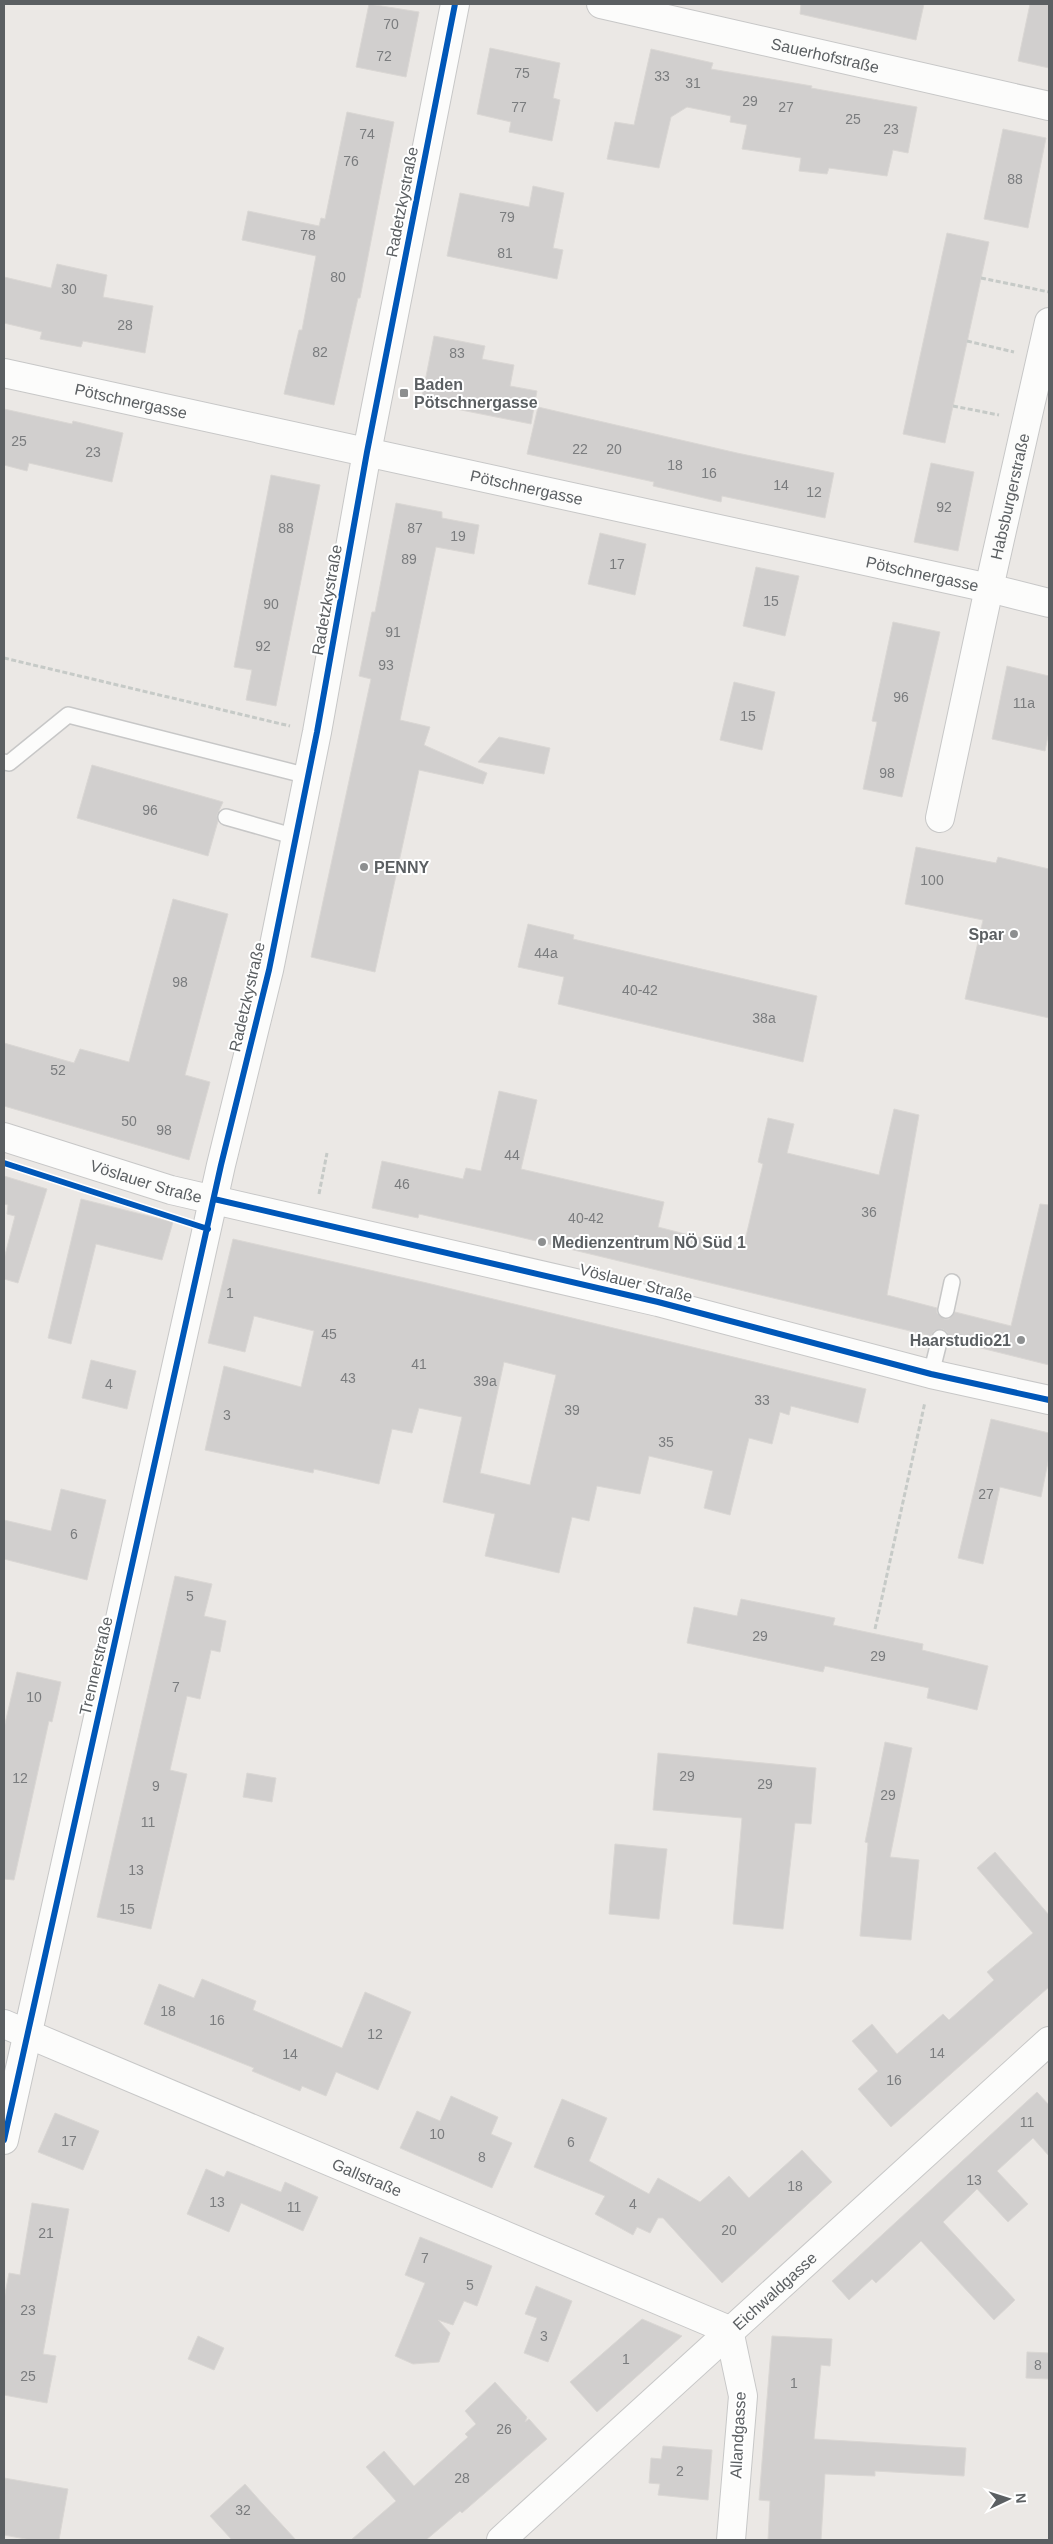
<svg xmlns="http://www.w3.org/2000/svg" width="1053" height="2544" viewBox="0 0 1053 2544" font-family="Arial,sans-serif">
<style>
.building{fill:#d1cfce;stroke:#dad7d4;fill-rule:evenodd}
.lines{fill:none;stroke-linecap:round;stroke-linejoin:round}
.service-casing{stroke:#c7c7c7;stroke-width:18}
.minor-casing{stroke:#c7c7c7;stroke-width:30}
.tertiary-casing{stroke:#c7c7c7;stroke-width:30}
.path{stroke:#c6cac7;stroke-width:3;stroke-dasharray:5 2.5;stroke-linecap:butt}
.service{stroke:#fcfcfb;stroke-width:15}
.minor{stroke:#fcfcfb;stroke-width:28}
.tertiary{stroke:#fcfcfb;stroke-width:28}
.cycleway-casing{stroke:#fff;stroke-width:9}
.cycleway{stroke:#0057b8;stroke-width:6}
.poi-dot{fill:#8d8f90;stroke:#fff;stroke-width:2}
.labels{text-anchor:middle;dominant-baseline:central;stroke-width:4;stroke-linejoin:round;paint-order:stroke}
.number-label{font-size:14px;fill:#7a7c7e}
.street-label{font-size:16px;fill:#5b5f62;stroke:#fff}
.poi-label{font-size:16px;font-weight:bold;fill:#5b5f62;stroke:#fff;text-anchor:start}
</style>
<rect width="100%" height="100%" fill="#ebe8e5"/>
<path class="building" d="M369,4l50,8 -13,65 -50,-10z
M801,4h123l-8,36 -116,-26z
M1030,4h19v64l-31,-7z
M490,48l70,15 -7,35 7,2 -8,41 -43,-9 2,-10 -34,-8z
M651,49l62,14 -2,6 101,17 -1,2 106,19 -9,46 -15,-3 -6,26 -58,-8 -2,6 -28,-3 2,-13 -59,-9 5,-24 -17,-3 1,-6 -44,-9 -16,10 -12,51 -52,-9 8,-37 19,3z
M347,112l47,10 -34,176h-2l-24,107 -50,-11 15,-64h3l14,-74 -74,-16 6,-29 71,15 2,-8 4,1z
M1003,129l43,9 -18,90 -44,-9z
M533,186l31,7 -11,55 10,2 -6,29 -110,-23 13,-63 69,14z
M947,233l42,9 -44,201 -42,-9z
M57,264l50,11 -4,22 50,9 -8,47 -62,-12 -2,6 -41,-8 2,-7 -38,-9v-46l47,11z
M434,336l51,10 -3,13 32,6 -4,21 27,5 -6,33 -110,-22z
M538,407l199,46 97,20 -9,45 -103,-22 -1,6 -68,-16 1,-4 -127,-28z
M4,409l68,15 1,-3 50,12 -11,49 -83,-19 -2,8 -23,-6z
M931,463l43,9 -16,79 -44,-9z
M271,475l49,10 -44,221 -30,-6 6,-30 -18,-3z
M396,503l46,9v6l37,7 -5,29 -38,-7 -36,173 30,7 -6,18 63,28 -4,11 -64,-14 -44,202 -64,-15 60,-278 -12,-3 13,-64h3z
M600,533l46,11 -11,51 -47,-11z
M756,567l43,9 -14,60 -42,-10z
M893,622l47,10 -38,165 -39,-8 14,-67 -5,-1z
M1007,666l42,10v55l-4,20 -53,-12z
M734,682l41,10 -13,58 -42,-10z
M499,737l51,11 -6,26 -66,-12z
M92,765l131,37 -6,13 1,6 -10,35 -131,-38z
M916,847l80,16 2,-6 51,12v149l-84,-19 18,-79 -78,-16z
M173,899l55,15 -43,161 25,7 -21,78 -185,-54v-63l70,20 6,-14 49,13z
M528,924l46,11 -1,4 244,57 -14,66 -245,-58 6,-27 -46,-10z
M499,1091l38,9 -16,69 143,33 -6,25 85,22 20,-85 -5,-2 10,-44 26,6 -7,29 92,22 15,-66 25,6 -32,180 50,13v5l7,6h5l6,-7 56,14 29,-122 9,1v160l-100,-25 -2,-8 -5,-3 -8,2 -3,5 -424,-102 -88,-20 -1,4 -46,-10 10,-47 81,18 3,-11 15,3z
M4,1176l43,13 -29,94 -14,-4v-20l11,-43 -8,-2 1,-9 -4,-1z
M81,1199l92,23 -11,38 -66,-16 -25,100 -23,-6z
M233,1239l194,44 439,106 -8,34 -67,-17 -2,9 -9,-3 -8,32 -23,-6 -19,77 -26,-7 9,-37 -64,-15 -9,38 -43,-8 -8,35 -17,-4 -13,56 -74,-17 10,-42 -52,-12 19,-85 -43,-9 -7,25 -20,-4 -13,55 -65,-15 -1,4 -108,-23 19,-84 77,21 13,-56 -60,-15 -9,36 -37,-9zM504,1362l52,13 -26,110 -50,-12z
M91,1360l45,11 -9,38 -45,-11z
M991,1419l58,14v24l-8,40 -41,-10 -17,77 -25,-6z
M61,1489l45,11 -19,80 -83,-21v-39l47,11z
M175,1576l37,8 -8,32 22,5 -6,31 -9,-2 -11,49 -13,-3 -17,74 17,4 -36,155 -54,-12z
M741,1599l94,19 -2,7 90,19 -1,6 66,16 -11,44 -50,-12 2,-10 -104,-22 -2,6 -136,-29 7,-36 43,9z
M17,1672l44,10 -9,40 -3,-1 -35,159 -10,-1v-151z
M885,1742l27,6 -22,109 29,3 -8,80 -51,-4 8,-93 -3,-1z
M658,1753l158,15 -5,56 -16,-1 -12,106 -50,-5 9,-106 -89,-8z
M247,1773l29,5 -4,24 -29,-5z
M615,1844l52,5 -8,70 -50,-5z
M995,1852l54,63v72l-158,140 -33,-38 20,-18 -26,-30 20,-17 25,30 46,-40 6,6 45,-40 -7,-8 46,-39 -56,-65z
M202,1979l54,22 -3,9 89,38 23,-56 46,20 -33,78 -42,-18 -10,24 -24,-10 -2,5 -48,-20 2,-3 -110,-44 15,-40 35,14z
M1037,2092l12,13v51l-16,-18 -36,33 31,33 -20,18 -31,-33 -34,33 72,78 -21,20 -73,-79 -45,42 -4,-4 -23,21 -17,-19z
M451,2096l47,21 -7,17 21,9 -20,45 -92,-40 17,-37 23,10z
M562,2099l45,19 -18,43 60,33 9,-16 42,24 29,-26 20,22 53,-48 30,32 -110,101 -59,-65h-5l-8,15 -13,-6 -4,8 -38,-21 10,-18 -71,-29z
M55,2113l44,18 -16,39 -45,-18z
M206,2169l18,8 3,-6 54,21 4,-10 33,15 -15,34 -62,-28 -12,29 -42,-18z
M32,2203l37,6 -26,145 13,2 -9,47 -43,-8v-96l5,-26 11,2z
M420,2237l72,29 -15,40 -13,-5 -11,24 -15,-5 12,13 -11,29 -26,2 -18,-8 30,-73 -20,-8z
M536,2286l36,15 -24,61 -24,-9 13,-35 -12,-4z
M642,2319l40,17 -85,76 -27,-30z
M198,2336l26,12 -10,22 -26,-11z
M772,2336l60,3 -2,27 -9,-1 -7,74 152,9 -2,28 -89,-5v5l-50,-2 -4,66h-53l2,-39 -11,-1z
M1027,2352l22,1v26l-23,-1z
M495,2382l32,35 -2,5 4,-3 18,20 -85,74 -2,-2 -34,29h-75l45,-39 -30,-34 18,-16 30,35 54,-49 -3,-3 11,-10 -11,-13z
M663,2446l49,4 -4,50 -50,-5 2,-11 -11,-1 2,-25 10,1z
M4,2478l64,11 -9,51h-28l-27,-5z
M245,2484l17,19 34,37h-64l-22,-24z"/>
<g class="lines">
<defs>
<path id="service" d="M4,762l5,1 59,-48 240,61
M226,817l70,20
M946,1310l6,-28
M931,1374l9,-36"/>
<g id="minor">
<path id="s1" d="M601,4l448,102"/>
<path id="s2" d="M4,373l985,215 60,15"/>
<path id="s3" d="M940,818l49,-230 60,-266"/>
<path id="s4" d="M4,2024l725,306 14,66 -12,144"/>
<path d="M4,2140l217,-975 48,-195 48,-238 50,-280 88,-448"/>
<path id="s5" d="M501,2540l548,-499"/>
</g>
<g id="tertiary">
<path id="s6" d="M4,1137l167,53 487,112 273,72 118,26"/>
</g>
</defs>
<use href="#service" class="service-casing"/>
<use href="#minor" class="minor-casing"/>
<use href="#tertiary" class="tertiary-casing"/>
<path class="path" d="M981,278l68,14
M967,341l47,11
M953,406l46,9
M4,658l286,68
M319,1194l8,-41
M875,1629l50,-227"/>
<use href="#service" class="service"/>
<use href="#minor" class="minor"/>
<use href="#tertiary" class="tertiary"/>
<defs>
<path id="cycleway" d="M4,1163l204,66
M214,1199l444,103 273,72 118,26
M4,2140l217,-975 48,-195 48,-238 50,-280 88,-448"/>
</defs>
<use href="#cycleway" class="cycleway-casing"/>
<use href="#cycleway" class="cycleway"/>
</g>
<g class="poi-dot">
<rect x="399" y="388" width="10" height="10" rx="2.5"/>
<circle cx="364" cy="867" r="5"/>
<circle cx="1014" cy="934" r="5"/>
<circle cx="542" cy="1242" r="5"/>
<circle cx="1021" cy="1340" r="5"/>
</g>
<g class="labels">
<g class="number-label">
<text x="391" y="24">70</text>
<text x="384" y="56">72</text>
<text x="522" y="73">75</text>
<text x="662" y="76">33</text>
<text x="693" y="83">31</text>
<text x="750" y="101">29</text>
<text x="519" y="107">77</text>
<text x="786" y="107">27</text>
<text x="853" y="119">25</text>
<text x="891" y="129">23</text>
<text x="367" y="134">74</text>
<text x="351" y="161">76</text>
<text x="1015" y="179">88</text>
<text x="507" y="217">79</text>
<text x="308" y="235">78</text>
<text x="505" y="253">81</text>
<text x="338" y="277">80</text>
<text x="69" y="289">30</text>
<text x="125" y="325">28</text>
<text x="320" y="352">82</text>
<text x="457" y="353">83</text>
<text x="19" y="441">25</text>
<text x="580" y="449">22</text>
<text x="614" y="449">20</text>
<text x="93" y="452">23</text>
<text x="675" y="465">18</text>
<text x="709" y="473">16</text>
<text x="781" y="485">14</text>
<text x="814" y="492">12</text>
<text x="944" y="507">92</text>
<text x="286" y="528">88</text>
<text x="415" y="528">87</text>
<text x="458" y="536">19</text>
<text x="409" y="559">89</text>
<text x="617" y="564">17</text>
<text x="771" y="601">15</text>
<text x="271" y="604">90</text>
<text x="393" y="632">91</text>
<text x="263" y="646">92</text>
<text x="386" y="665">93</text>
<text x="901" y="697">96</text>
<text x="1024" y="703">11a</text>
<text x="748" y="716">15</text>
<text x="887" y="773">98</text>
<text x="150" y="810">96</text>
<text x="932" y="880">100</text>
<text x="546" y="953">44a</text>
<text x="180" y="982">98</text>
<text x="640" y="990">40-42</text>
<text x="764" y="1018">38a</text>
<text x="58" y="1070">52</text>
<text x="129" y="1121">50</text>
<text x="164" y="1130">98</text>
<text x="512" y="1155">44</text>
<text x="402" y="1184">46</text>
<text x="869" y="1212">36</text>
<text x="586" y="1218">40-42</text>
<text x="230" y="1293">1</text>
<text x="329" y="1334">45</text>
<text x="419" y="1364">41</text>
<text x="348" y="1378">43</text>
<text x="485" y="1381">39a</text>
<text x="109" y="1384">4</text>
<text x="762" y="1400">33</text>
<text x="572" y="1410">39</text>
<text x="227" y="1415">3</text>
<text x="666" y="1442">35</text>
<text x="986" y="1494">27</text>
<text x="74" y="1534">6</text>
<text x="190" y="1596">5</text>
<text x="760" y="1636">29</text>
<text x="878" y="1656">29</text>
<text x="176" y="1687">7</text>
<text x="34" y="1697">10</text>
<text x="687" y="1776">29</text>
<text x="20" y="1778">12</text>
<text x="765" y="1784">29</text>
<text x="156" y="1786">9</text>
<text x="888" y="1795">29</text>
<text x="148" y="1822">11</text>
<text x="136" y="1870">13</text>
<text x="127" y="1909">15</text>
<text x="168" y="2011">18</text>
<text x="217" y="2020">16</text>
<text x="375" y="2034">12</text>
<text x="937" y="2053">14</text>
<text x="290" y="2054">14</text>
<text x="894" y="2080">16</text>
<text x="1027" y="2122">11</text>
<text x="437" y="2134">10</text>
<text x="69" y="2141">17</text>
<text x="571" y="2142">6</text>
<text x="482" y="2157">8</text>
<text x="974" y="2180">13</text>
<text x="795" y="2186">18</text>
<text x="217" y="2202">13</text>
<text x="633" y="2204">4</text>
<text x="294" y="2207">11</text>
<text x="729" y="2230">20</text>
<text x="46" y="2233">21</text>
<text x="425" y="2258">7</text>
<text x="470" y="2285">5</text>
<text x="28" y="2310">23</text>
<text x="544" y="2336">3</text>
<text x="626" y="2359">1</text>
<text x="1038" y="2365">8</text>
<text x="28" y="2376">25</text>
<text x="794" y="2383">1</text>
<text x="504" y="2429">26</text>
<text x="680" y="2471">2</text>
<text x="462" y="2478">28</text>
<text x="243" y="2510">32</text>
</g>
<g class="street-label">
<text stroke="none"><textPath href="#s1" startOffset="230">Sauerhofstraße</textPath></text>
<text transform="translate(402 202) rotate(-79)">Radetzkystraße</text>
<text stroke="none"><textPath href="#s2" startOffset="130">Pötschnergasse</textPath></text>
<text stroke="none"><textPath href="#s2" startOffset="535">Pötschnergasse</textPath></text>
<text stroke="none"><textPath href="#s3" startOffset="329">Habsburgerstraße</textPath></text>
<text stroke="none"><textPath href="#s2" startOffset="940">Pötschnergasse</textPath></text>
<text transform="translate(327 600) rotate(-80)">Radetzkystraße</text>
<text transform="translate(247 997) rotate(-77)">Radetzkystraße</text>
<text stroke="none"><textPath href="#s6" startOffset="149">Vöslauer Straße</textPath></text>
<text transform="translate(636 1283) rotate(14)">Vöslauer Straße</text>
<text transform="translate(96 1666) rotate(-77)">Trennerstraße</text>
<text stroke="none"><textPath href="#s4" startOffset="394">Gallstraße</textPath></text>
<text stroke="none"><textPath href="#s5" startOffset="370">Eichwaldgasse</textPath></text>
<text transform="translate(738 2435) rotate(-87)">Allandgasse</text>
</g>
<g class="poi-label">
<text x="414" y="384">Baden<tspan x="414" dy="18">Pötschnergasse</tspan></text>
<text x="374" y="867">PENNY</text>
<text x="1004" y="934" text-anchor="end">Spar</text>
<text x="552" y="1242">Medienzentrum NÖ Süd 1</text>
<text x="1011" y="1340" text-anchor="end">Haarstudio21</text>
</g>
</g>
<rect width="1053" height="2544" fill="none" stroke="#5b5f62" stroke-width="10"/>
<g transform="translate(1008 2499) rotate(86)" stroke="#ffffff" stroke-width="4" paint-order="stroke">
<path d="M0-4L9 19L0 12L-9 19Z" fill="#5b5f62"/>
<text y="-8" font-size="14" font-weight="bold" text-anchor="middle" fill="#5b5f62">N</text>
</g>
</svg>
